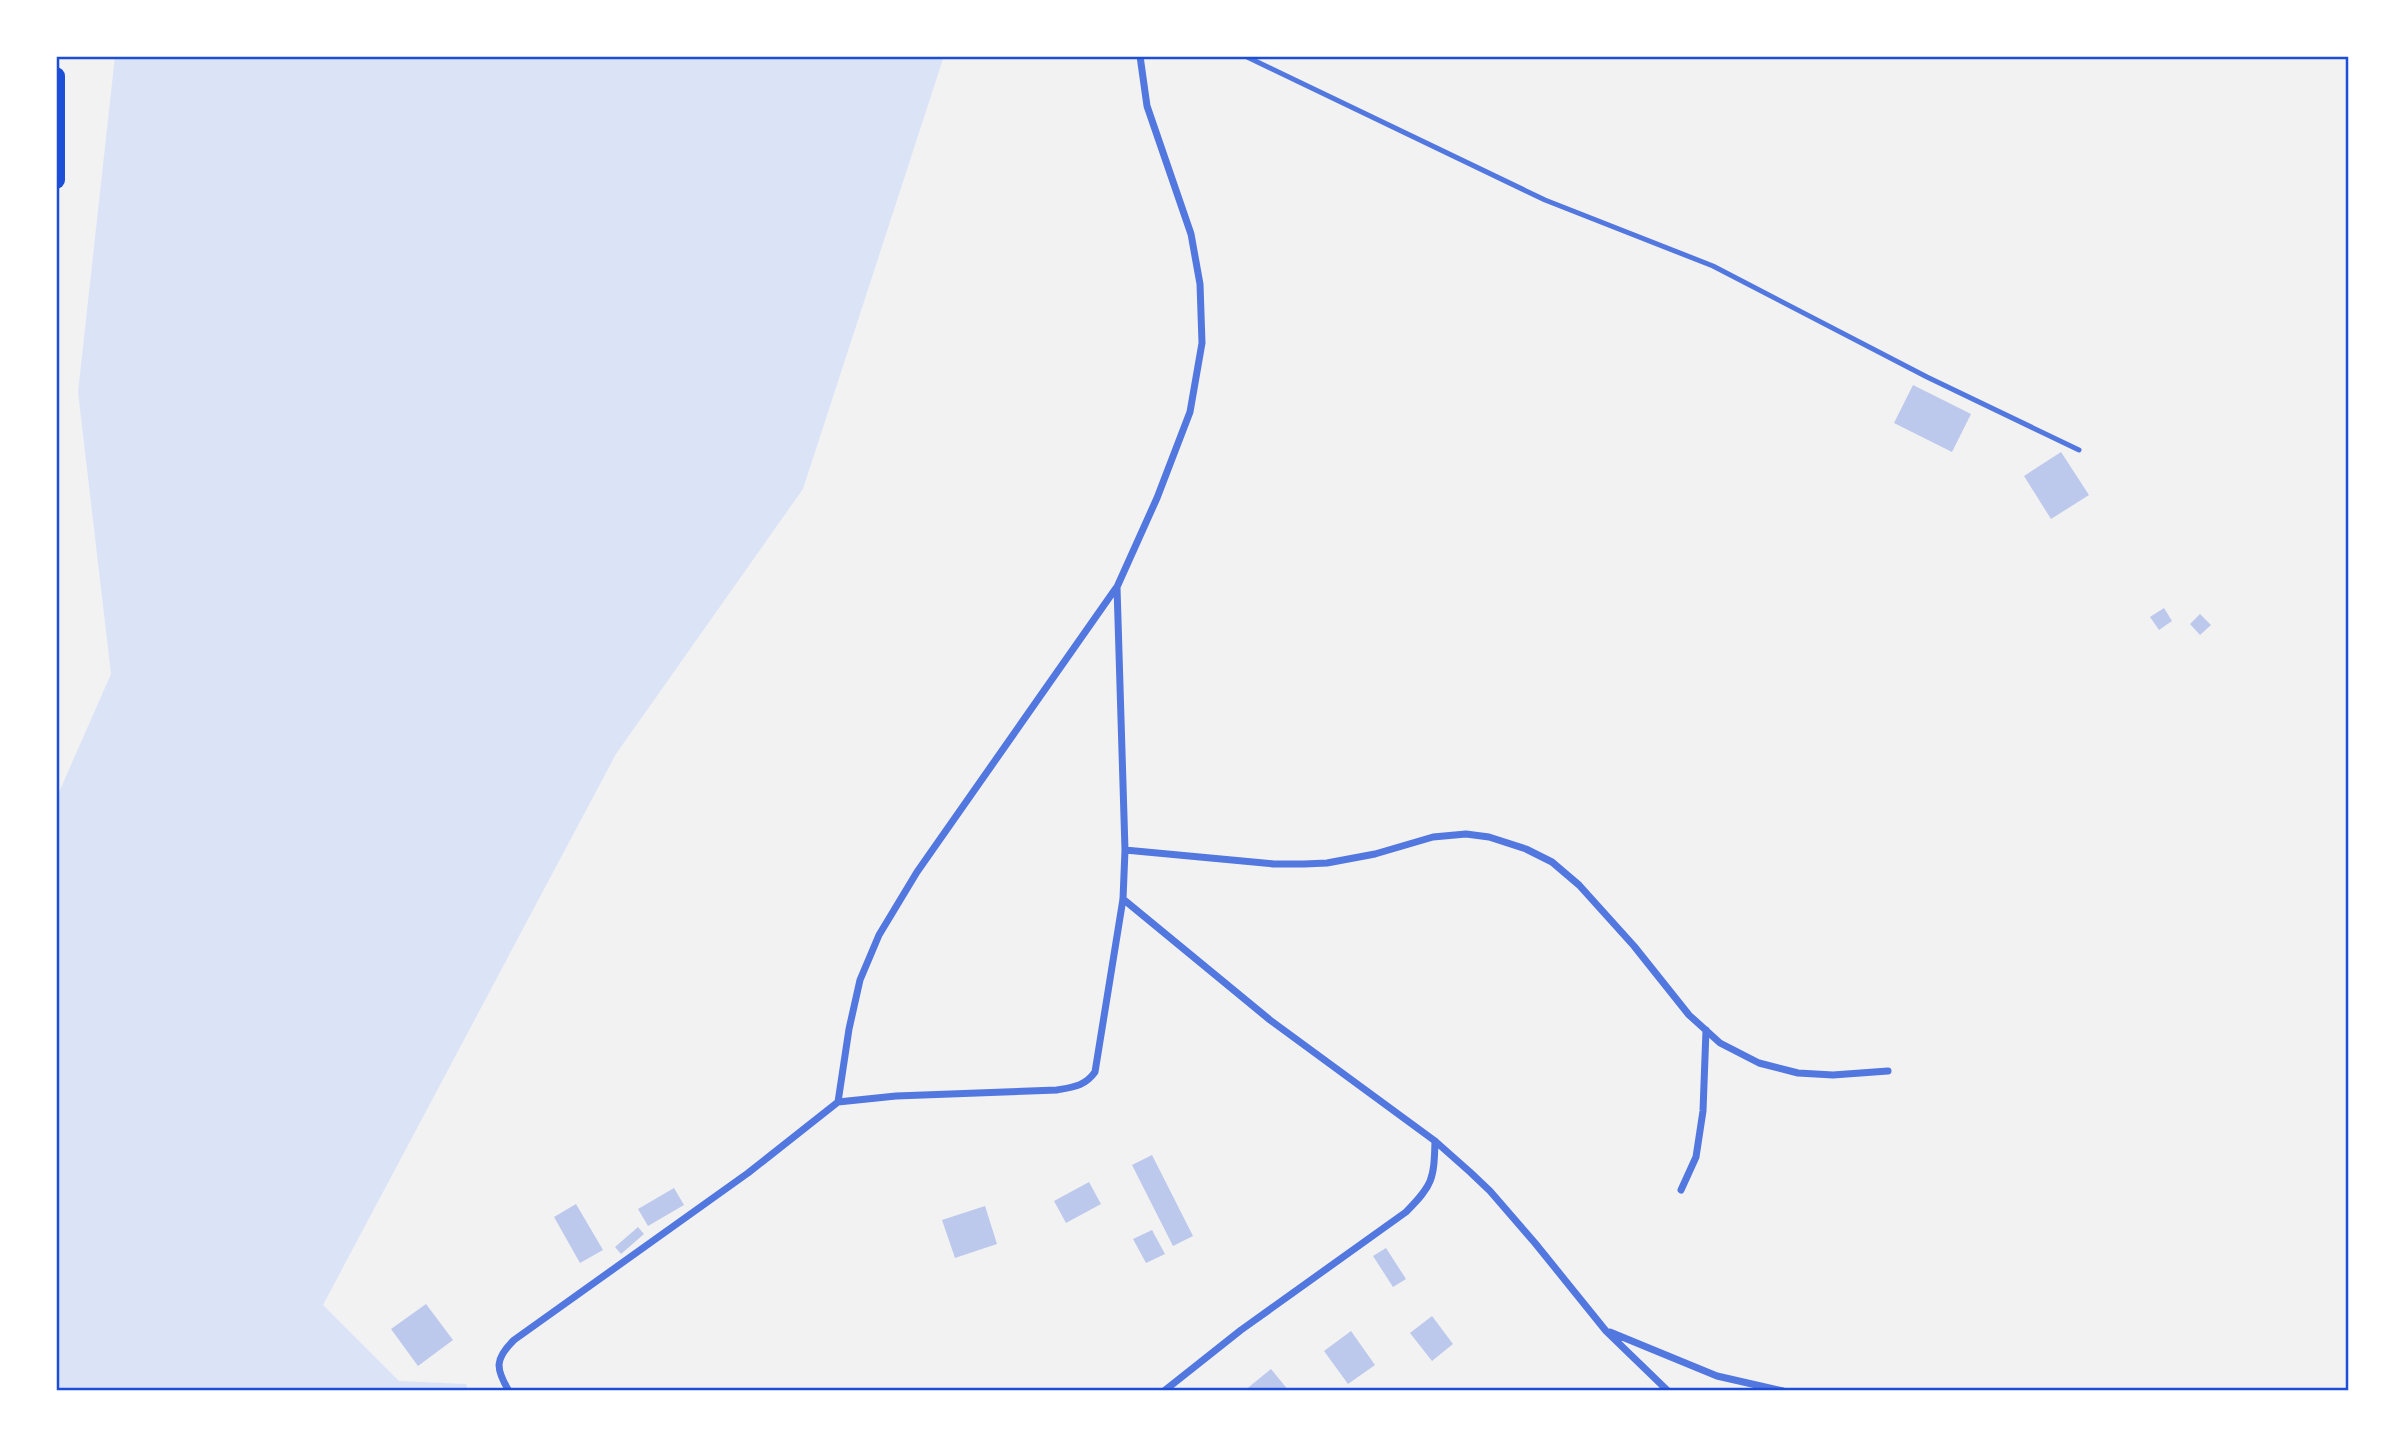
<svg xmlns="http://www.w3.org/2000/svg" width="2405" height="1447" viewBox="0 0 2405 1447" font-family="Inter,sans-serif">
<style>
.green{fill:#dbe4f7}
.building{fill:#bdc9ec}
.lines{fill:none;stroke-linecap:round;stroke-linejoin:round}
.service{stroke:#5277de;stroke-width:5}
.minor{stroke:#5277de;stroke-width:7}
.trunk{stroke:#1d4ed8;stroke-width:18}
.neatline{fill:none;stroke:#1d4ed8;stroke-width:2.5}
</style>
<rect width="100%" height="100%" fill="#f2f2f2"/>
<path class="green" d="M115,56h829l-141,433 -187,265 -293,551 76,76 67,3 2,7h-412v-592l55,-125 -33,-282z"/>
<path class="building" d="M1913,385l58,29 -19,38 -58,-29z
M2061,452l28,43 -38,24 -27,-43z
M2164,608l8,13 -13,9 -9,-13z
M2200,614l11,11 -11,10 -10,-11z
M1152,1155l41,81 -20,10 -41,-81z
M1089,1182l12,22 -35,19 -12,-22z
M674,1188l10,17 -36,21 -10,-17z
M576,1204l27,46 -23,13 -26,-46z
M985,1206l12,38 -42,14 -13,-38z
M638,1227l6,7 -23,20 -6,-7z
M1152,1230l13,24 -19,9 -13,-24z
M1386,1248l20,31 -13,8 -20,-31z
M426,1304l27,36 -35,26 -27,-37z
M1432,1316l21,28 -21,17 -22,-28z
M1351,1331l24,34 -27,19 -24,-33z
M1271,1369l18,22h-45z"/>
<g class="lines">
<path class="service" d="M1245,56l300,144 168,66 214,111 152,73"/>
<path class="minor" d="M1125,850l149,14h30l23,-1 48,-9 58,-17 33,-3 23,3 37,12 26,13 27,23 55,61 55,69 31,28 39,20 39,10 35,2 55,-4
M1123,899l147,121 165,121 35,31 20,19 45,52 71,88 62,60
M838,1102l11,-73 11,-49 19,-45 38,-63 199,-284
M1681,1190l15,-33 7,-46 3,-81
M1610,1332l107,44 66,15
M509,1391c-14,-23 -14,-32 5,-51l234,-167 90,-71 58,-6 161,-6c17,-3 28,-4 38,-18l28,-173 2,-49 -8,-263 40,-89 33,-86 12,-69 -2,-59 -9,-50 -44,-128 -7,-50
M1164,1391l77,-61 165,-118c27,-27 28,-33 29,-71"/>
<path class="trunk" d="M56,76v104"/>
</g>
<rect width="2405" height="1447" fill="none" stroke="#ffffff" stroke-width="116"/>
<rect x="58" y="58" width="2289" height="1331" class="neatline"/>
</svg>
